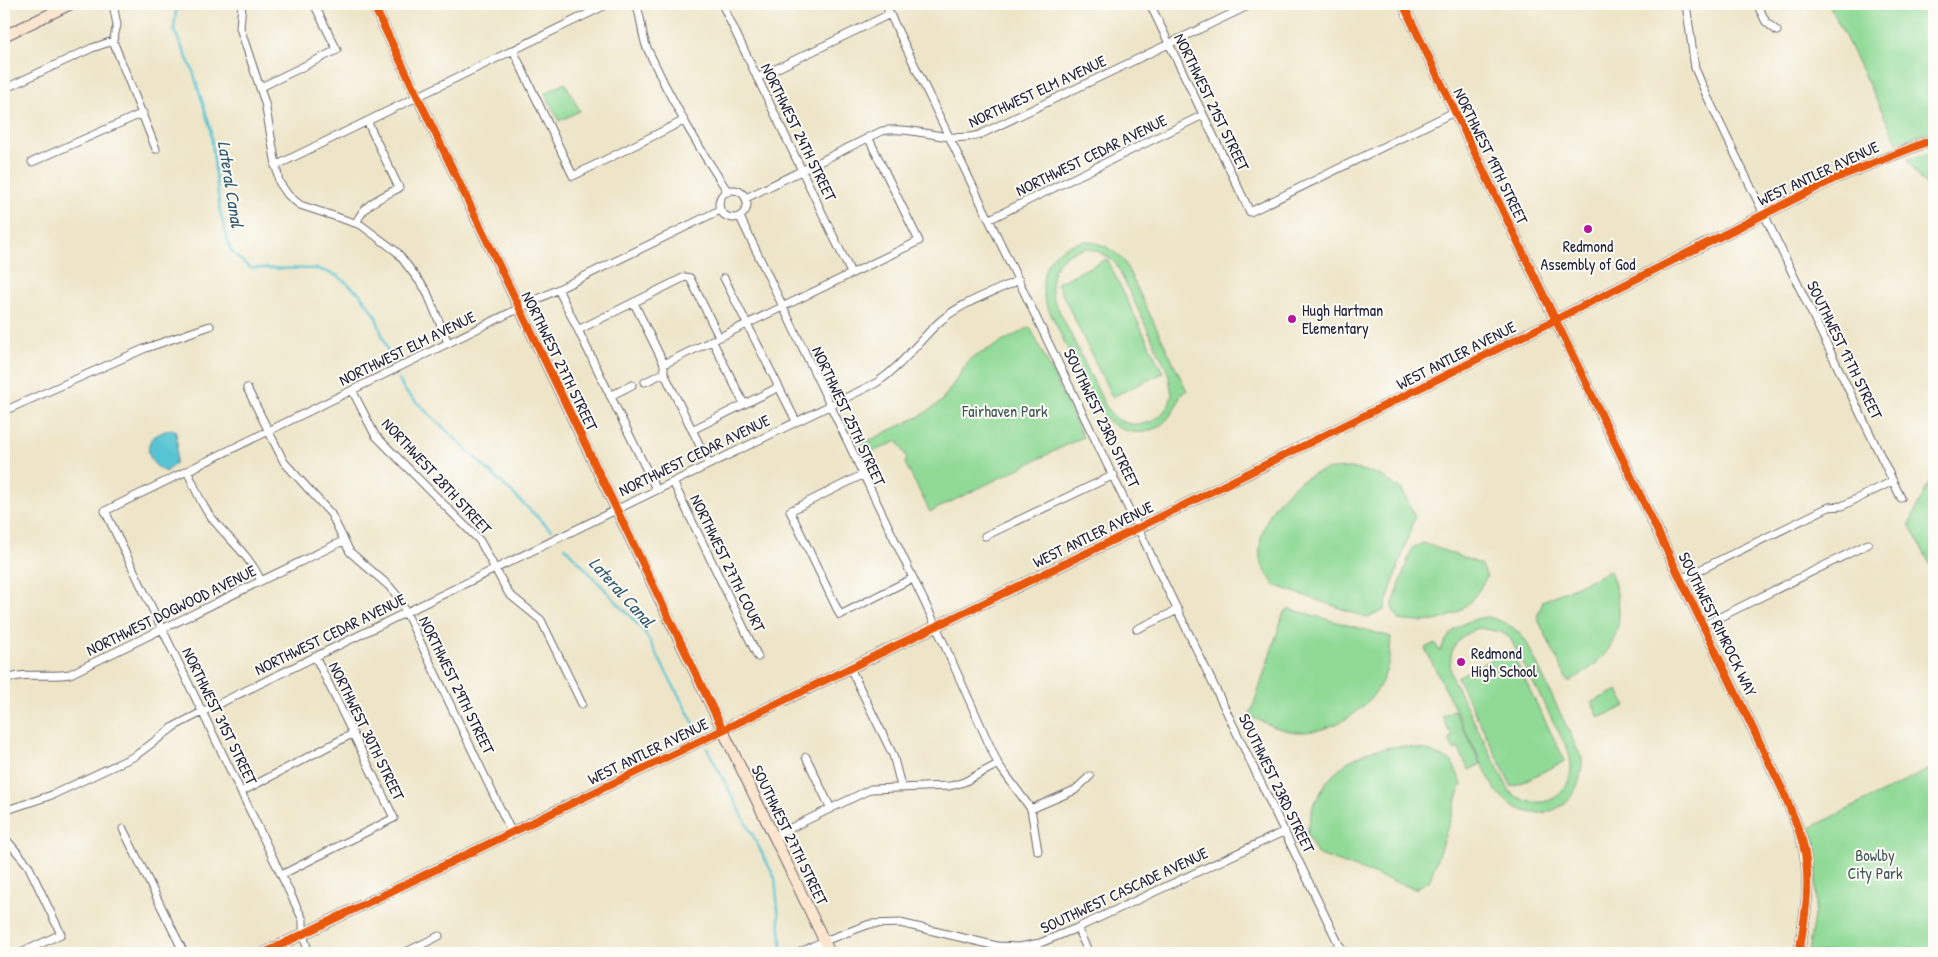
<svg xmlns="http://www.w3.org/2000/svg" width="1938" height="957" viewBox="0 0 1938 957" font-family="'Patrick Hand',sans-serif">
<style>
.green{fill:#90da96;stroke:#597e68;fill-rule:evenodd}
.water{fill:#59c4d3;stroke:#3e7387}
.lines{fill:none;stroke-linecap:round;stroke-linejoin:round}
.stream{stroke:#59c4d3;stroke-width:2.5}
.street-casing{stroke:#69666c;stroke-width:9}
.secondary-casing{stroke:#69666c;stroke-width:12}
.street{stroke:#fff;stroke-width:7}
.secondary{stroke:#fbe5cf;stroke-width:10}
.cycleway-casing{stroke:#fdfcf7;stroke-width:11}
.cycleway{stroke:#e8590c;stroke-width:8}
.poi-dot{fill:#b5179e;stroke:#fdfcf7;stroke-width:2}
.labels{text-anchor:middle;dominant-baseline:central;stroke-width:4;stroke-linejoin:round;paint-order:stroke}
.street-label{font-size:16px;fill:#22223b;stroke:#fdfcf7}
.poi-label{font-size:16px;fill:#22223b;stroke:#fdfcf7;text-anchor:start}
.park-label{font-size:16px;fill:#435956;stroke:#fdfcf7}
.water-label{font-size:18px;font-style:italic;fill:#355b70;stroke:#fdfcf7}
</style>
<rect width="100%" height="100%" fill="#fdfcf7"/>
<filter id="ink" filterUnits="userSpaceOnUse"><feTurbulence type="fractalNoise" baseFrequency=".02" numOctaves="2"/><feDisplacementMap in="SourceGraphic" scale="10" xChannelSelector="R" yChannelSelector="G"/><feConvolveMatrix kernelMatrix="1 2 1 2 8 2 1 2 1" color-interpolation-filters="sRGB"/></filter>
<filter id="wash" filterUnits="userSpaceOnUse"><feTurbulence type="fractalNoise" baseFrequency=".0096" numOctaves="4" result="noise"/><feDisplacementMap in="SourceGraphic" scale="20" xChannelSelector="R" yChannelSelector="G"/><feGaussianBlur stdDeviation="1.12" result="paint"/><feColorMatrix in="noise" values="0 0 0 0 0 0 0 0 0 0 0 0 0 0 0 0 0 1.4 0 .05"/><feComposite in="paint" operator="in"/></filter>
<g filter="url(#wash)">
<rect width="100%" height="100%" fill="#eee5c8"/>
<path class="green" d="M1829,4h105v125l-37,13z
M565,83l15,28 -21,10 -14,-28z
M1934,153v37l-14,-10 -12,-21z
M1087,241c16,3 26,8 37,20l63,130 -6,3c-13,44 -56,52 -84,15l-52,-107c-8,-35 7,-56 42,-61zM1086,248c13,3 21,7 30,16l52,108 4,22 -3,11 -7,9 -9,7 -11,3h-11l-11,-3 -9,-7 -6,-9 -52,-107c-6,-27 6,-45 33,-50z
M1107,259l56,114 -51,24 -55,-114z
M1030,327l53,110 -153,75 -25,-49 2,-5 -9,-17 -33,14 -5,-10 62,-30 19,-13 29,-43z
M1350,468l28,6 24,16 13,26 -31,94 -16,8 -94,-33c-4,-8 -13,-19 -14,-27 -3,-39 25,-73 59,-86 9,-4 21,-3 31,-4z
M1934,472v100l-25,-48z
M1423,543l58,21 6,12c-20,39 -44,51 -88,44l-7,-13 20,-59z
M1610,571c20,51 7,86 -42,111l-31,-65 6,-16z
M1290,609l101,28c-1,9 -1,19 -3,27 -8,38 -47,66 -84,68 -20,1 -37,-8 -54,-16l34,-104z
M1487,617c18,4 28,10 39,24l56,118c1,55 -55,74 -88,29l-69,-140 10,-5 5,9c10,-23 23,-32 47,-35zM1479,628l22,4 9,6 58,112c14,41 -24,68 -58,42l-57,-112c-8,-25 2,-44 26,-52z
M1510,650l55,111 -53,26 -55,-110z
M1618,690l8,16 -27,12 -7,-16z
M1454,710l27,54 -12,6 -11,-22 -4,2 -5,-11 3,-2 -10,-21z
M1400,746l27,4 25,12 10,22 -32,96 -15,9 -98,-35 -10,-21 6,-27 14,-25 20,-19 25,-12z
M1934,767v186l-126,-1 8,-48v-32l-6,-44z"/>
<path class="water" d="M170,429l5,1c4,11 2,23 0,34l-9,8c-14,-4 -25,-25 -11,-36 4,-3 10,-5 15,-7z"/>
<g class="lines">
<path class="stream" d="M181,4l-5,7 -2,19 19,41 17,56 10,84 10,38 10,11 11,8 67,1 20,7 21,17 16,21 15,44
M399,380l6,11 146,139
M565,547l79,84 56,104
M707,748l68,130 7,72"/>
</g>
</g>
<g filter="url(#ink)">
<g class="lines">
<defs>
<path id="street" d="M113,4l4,21 -4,16 43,108
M242,4l-2,24 25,75 14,79 9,13 12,10 61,20 36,27 29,38 22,53
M636,4c6,14 5,30 11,44 23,50 50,98 81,144
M722,4l129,269
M885,4l458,949
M1150,4l100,208 204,-100
M1686,4l9,64 11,26 195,404
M1757,4l9,18 11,9
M513,50l60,126 110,-55
M757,78l133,-64
M261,87l76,-37 -23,-46
M6,88l86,-40 21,-7
M32,162l111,-49
M275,166l333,-162
M719 204a14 14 0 1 1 28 0a14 14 0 1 1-28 0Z
M746,198l136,-67c33,-6 65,13 97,4l273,-131
M740,217l196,409 62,138 33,45 7,42
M990,219l213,-104
M356,223c9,-20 24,-25 43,-35l-32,-67
M724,278l72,143
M558,289l98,200
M634,303l30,61v9l45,91
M578,330l107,-53 5,1 29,59
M712,340l32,64
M664,364l255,-123 -51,-104
M645,382l19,-9
M247,388l37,74 47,52 19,38 39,34 10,12 113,235
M352,390l23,45 105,106 29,53 32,26 41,84
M610,396l22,-11
M4,411l142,-63 64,-22
M692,430l87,-43
M187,471c7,13 12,29 21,42 18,25 40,39 53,68
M862,475l-72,36 50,104 73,-37
M673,482l85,175
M985,536l129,-61
M1681,579l148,-72 13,-1 51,-25
M1704,625l164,-81
M1137,629l41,-19
M850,668l43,87 8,31
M4,680c21,-9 44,-2 66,-6l273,-133
M806,757l25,52
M241,792l111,-58
M1031,809l44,-19 15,-14
M4,811l48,-16 83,-39 40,-30 27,-14 674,-329c25,-16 40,-39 61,-59 22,-21 55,-31 82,-44
M123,829l61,124
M774,836l97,-47 79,-3 14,-4 34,-18
M4,837l24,28 33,69 -40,19
M281,875l113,-57 -79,-162
M1077,928l12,25
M309,953l-6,-18v-15l-198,-409 615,-301
M404,953l35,-17
M798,953l26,-12 46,-17 30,-1 97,23 22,1 21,-4 37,-15 208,-97
M1326,953l14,-7"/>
<path id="secondary" d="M373,4l457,949
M1403,4l381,789c6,17 15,34 19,51 9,36 2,74 -4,109
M4,36l67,-32
M264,953l876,-426 308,-153 388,-196 98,-39"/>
</defs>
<use href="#street" class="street-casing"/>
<use href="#secondary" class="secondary-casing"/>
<use href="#street" class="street"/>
<use href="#secondary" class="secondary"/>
<defs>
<path id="cycleway" d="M373,4l350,726
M1403,4l381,789c6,17 15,34 19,51 9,36 2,74 -4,109
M264,953l876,-426 308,-153 388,-196 98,-39"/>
</defs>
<use href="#cycleway" class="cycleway-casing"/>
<use href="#cycleway" class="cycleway"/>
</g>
</g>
<g class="poi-dot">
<circle cx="1588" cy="229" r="5"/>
<circle cx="1292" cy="319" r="5"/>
<circle cx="1461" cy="662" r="5"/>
</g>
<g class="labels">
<g class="street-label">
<text transform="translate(1037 91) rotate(-25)">NORTHWEST ELM AVENUE</text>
<text transform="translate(1212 102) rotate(64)">NORTHWEST 21ST STREET</text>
<text transform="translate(799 132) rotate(64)">NORTHWEST 24TH STREET</text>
<text transform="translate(1091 155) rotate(-26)">NORTHWEST CEDAR AVENUE</text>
<text transform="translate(1491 156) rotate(64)">NORTHWEST 19TH STREET</text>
<text transform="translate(1818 173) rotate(-25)">WEST ANTLER AVENUE</text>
<text transform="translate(407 348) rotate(-26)">NORTHWEST ELM AVENUE</text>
<text transform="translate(1845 350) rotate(64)">SOUTHWEST 17TH STREET</text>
<text transform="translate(1456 355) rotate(-27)">WEST ANTLER AVENUE</text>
<text transform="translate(560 361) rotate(64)">NORTHWEST 27TH STREET</text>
<text transform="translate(849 416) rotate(65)">NORTHWEST 25TH STREET</text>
<text transform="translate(1102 418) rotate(64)">SOUTHWEST 23RD STREET</text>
<text transform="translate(694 455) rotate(-26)">NORTHWEST CEDAR AVENUE</text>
<text transform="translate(437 476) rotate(47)">NORTHWEST 28TH STREET</text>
<text transform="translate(1093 534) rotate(-26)">WEST ANTLER AVENUE</text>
<text transform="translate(728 563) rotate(64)">NORTHWEST 27TH COURT</text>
<text transform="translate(171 610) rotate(-26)">NORTHWEST DOGWOOD AVENUE</text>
<text transform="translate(1718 624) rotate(64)">SOUTHWEST RIMROCK WAY</text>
<text transform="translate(330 634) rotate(-26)">NORTHWEST CEDAR AVENUE</text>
<text transform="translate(457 685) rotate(64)">NORTHWEST 29TH STREET</text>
<text transform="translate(220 716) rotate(64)">NORTHWEST 31ST STREET</text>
<text transform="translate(367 731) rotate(64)">NORTHWEST 30TH STREET</text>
<text transform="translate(648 751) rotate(-26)">WEST ANTLER AVENUE</text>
<text transform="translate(1277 783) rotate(64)">SOUTHWEST 23RD STREET</text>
<text transform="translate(790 835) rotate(64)">SOUTHWEST 27TH STREET</text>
<text transform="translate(1124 890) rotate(-25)">SOUTHWEST CASCADE AVENUE</text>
</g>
<g class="poi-label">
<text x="1588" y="246" text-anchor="middle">Redmond<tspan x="1588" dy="18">Assembly of God</tspan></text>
<text x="1302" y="310">Hugh Hartman<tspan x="1302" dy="18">Elementary</tspan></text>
<text x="1471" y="653">Redmond<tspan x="1471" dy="18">High School</tspan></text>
</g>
<g class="park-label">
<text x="1005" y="411">Fairhaven Park</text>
<text x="1875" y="855">Bowlby<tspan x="1875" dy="18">City Park</tspan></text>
</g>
<g class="water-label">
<text transform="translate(231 184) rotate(81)">Lateral Canal</text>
<text transform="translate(622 592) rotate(48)">Lateral Canal</text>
</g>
</g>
<rect width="1938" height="957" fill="none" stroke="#fdfcf7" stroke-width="20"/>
</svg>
